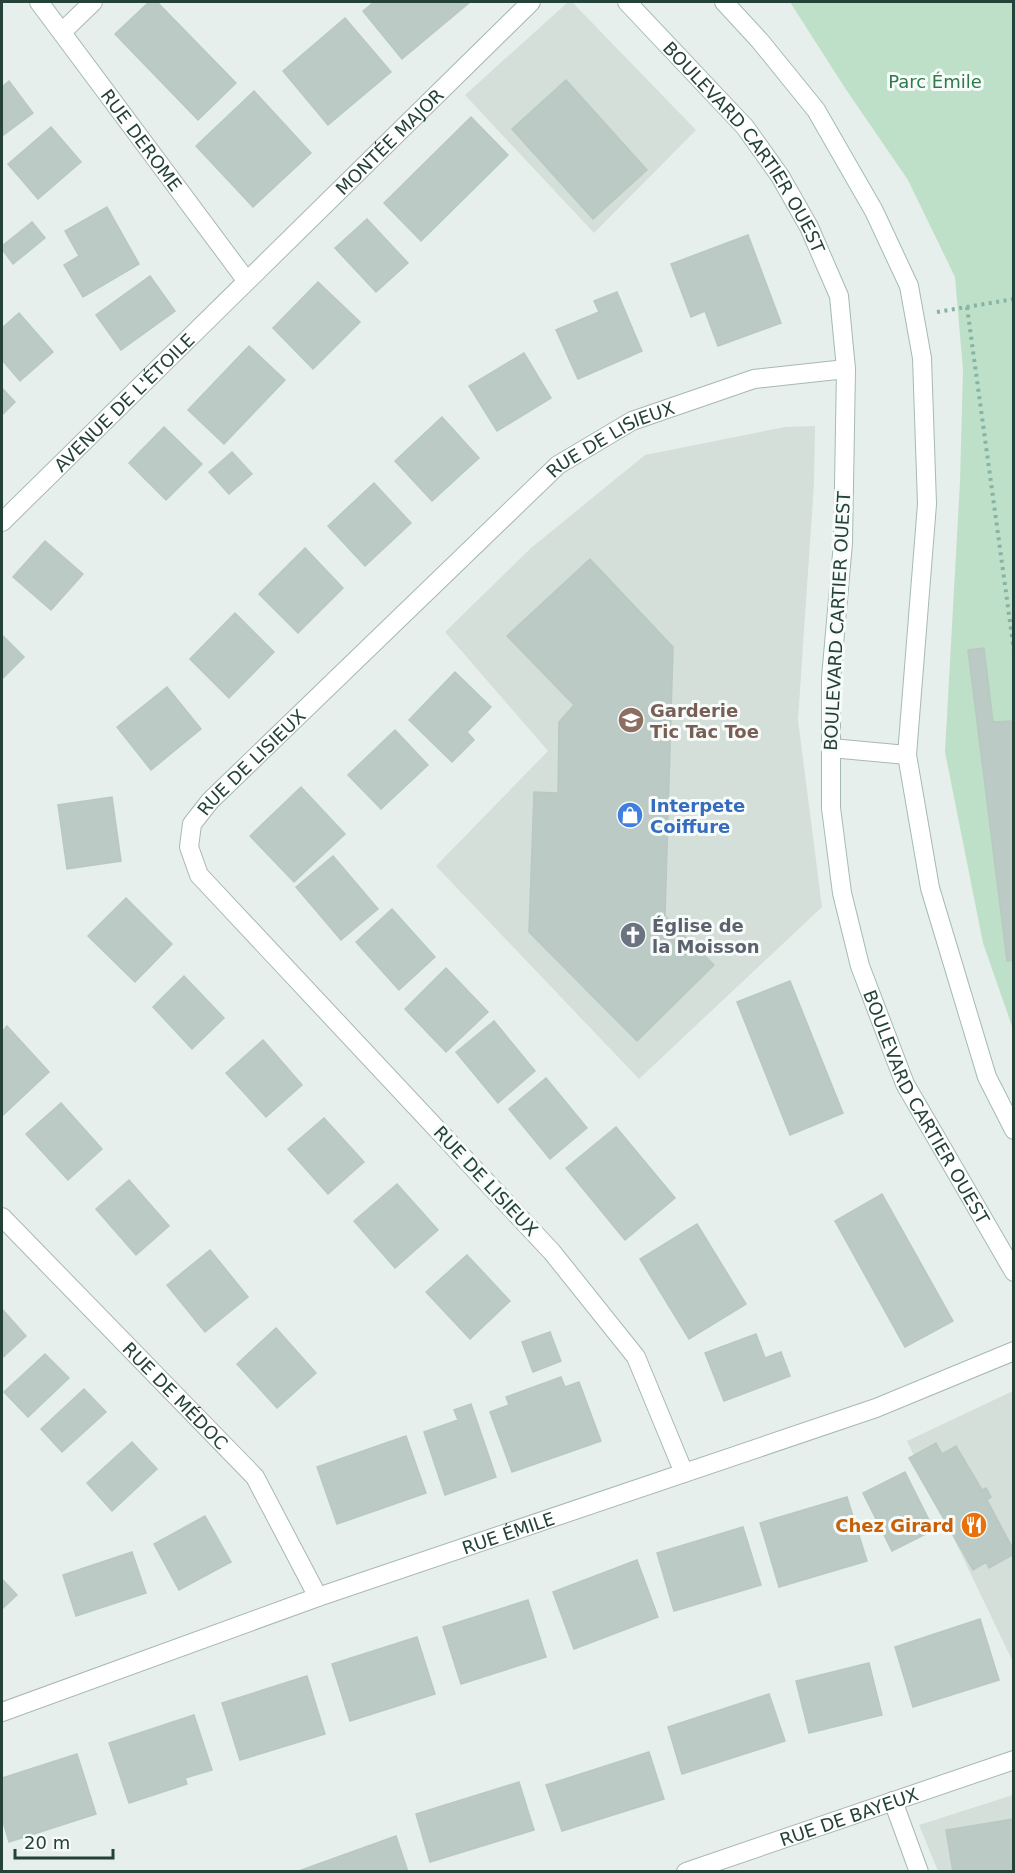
<svg xmlns="http://www.w3.org/2000/svg" width="1015" height="1873" viewBox="0 0 1015 1873" font-family="'DejaVu Sans',sans-serif">
<style>
.built{fill:#d4dfda}
.green{fill:#bfe0c8}
.building{fill:#bbcac4;stroke:#b8c9c2;stroke-width:1.5}
.lines{fill:none;stroke-linecap:round;stroke-linejoin:round}
.lane-casing{stroke:#a8b8b2;stroke-width:20}
.street-casing{stroke:#a8b8b2;stroke-width:20}
.secondary-casing{stroke:#a4bbb3;stroke-width:20}
.path{stroke:#86b3a5;stroke-width:4;stroke-dasharray:3 4.5;stroke-linecap:butt}
.lane{stroke:#fff;stroke-width:18}
.street{stroke:#fff;stroke-width:18}
.secondary{stroke:#fff;stroke-width:18}
.labels{text-anchor:middle;dominant-baseline:central;stroke-width:6;stroke-linejoin:round;paint-order:stroke}
.park-label{font-size:18px;fill:#2d7a4b;stroke:#f7fbf9}
.street-label{font-size:18px;fill:#24423a;stroke:#f7fbf9}
.education-label{font-size:18px;font-weight:bold;fill:#785e54;stroke:#f7fbf9;text-anchor:start}
.shop-label{font-size:18px;font-weight:bold;fill:#366cbe;stroke:#f7fbf9;text-anchor:start}
.worship-label{font-size:18px;font-weight:bold;fill:#5b616d;stroke:#f7fbf9;text-anchor:start}
.food-label{font-size:18px;font-weight:bold;fill:#c56008;stroke:#f7fbf9;text-anchor:end}
</style>
<rect width="100%" height="100%" fill="#e6efeb"/>
<path class="built" d="M568,2h4l124,128 -102,103 -129,-138z
M815,426l-1,57 -16,237 24,187 -183,172 -203,-213 112,-115 -103,-119 86,-84 114,-93 140,-28z
M1013,1391v271l-106,-221z
M1013,1795v76h-75l-19,-46z"/>
<path class="green" d="M790,2h223v1027l-30,-86 -38,-191 15,-270 3,-112 -8,-93 -47,-97 -63,-92z"/>
<path class="building" d="M149,2h8l79,81 -38,37 -83,-86z
M374,2h96l-68,57 -39,-48z
M345,18l46,54 -63,53 -45,-54z
M566,80l81,90 -54,49 -81,-90z
M9,81l24,32 -31,23v-49z
M254,91l57,62 -58,54 -57,-61z
M471,117l37,38 -87,86 -37,-38z
M51,127l30,35 -43,37 -30,-35z
M107,207l32,57 -56,33 -19,-32 15,-9 -14,-25z
M367,219l41,44 -32,29 -41,-44z
M32,222l13,16 -32,26 -11,-15v-3z
M748,235l33,88 -63,23 -13,-35 -14,6 -20,-53z
M150,276l25,35 -54,39 -25,-35z
M318,282l42,40 -47,47 -40,-41z
M617,292l25,59 -64,28 -22,-49 43,-18 -5,-11z
M19,313l34,39 -33,29 -18,-21v-32z
M249,346l36,34 -61,64 -36,-34z
M524,353l27,45 -54,33 -28,-45z
M2,388l13,14 -13,13z
M442,417l37,41 -47,43 -37,-40z
M164,427l38,37 -36,36 -37,-37z
M232,452l20,22 -23,20 -20,-22z
M374,483l37,40 -46,43 -37,-40z
M45,541l38,33 -32,36 -38,-33z
M305,548l38,40 -45,45 -39,-39z
M590,559l83,88 -8,269 49,49 -77,76 -108,-109 5,-140 24,1 1,-71 15,-17 -67,-69z
M235,613l39,39 -45,46 -39,-39z
M2,635l22,22 -22,22z
M984,648l9,74 18,-1 3,20v219l-7,1 -39,-311z
M455,672l36,35 -24,25 7,8 -22,22 -43,-42z
M167,687l34,42 -50,41 -34,-43z
M395,730l33,35 -47,44 -33,-34z
M301,787l44,47 -51,48 -44,-46z
M112,797l9,64 -54,8 -9,-64z
M333,856l45,53 -37,31 -45,-53z
M126,898l46,46 -37,38 -47,-46z
M392,909l43,48 -36,33 -43,-48z
M446,968l42,44 -42,40 -41,-43z
M184,976l40,42 -32,31 -39,-42z
M790,981l53,132 -53,22 -53,-133z
M494,1021l41,50 -37,32 -42,-51z
M7,1026l42,46 -47,44v-84z
M263,1040l39,45 -36,32 -40,-44z
M546,1078l41,50 -37,31 -41,-50z
M61,1103l41,46 -34,31 -42,-46z
M324,1118l40,44 -36,32 -40,-45z
M616,1127l59,71 -50,42 -59,-72z
M129,1180l40,46 -33,29 -40,-46z
M397,1184l41,46 -43,38 -41,-47z
M882,1194l71,127 -48,26 -70,-126z
M697,1224l49,80 -57,35 -49,-80z
M210,1250l38,47 -43,35 -38,-47z
M467,1255l43,46 -40,38 -44,-47z
M2,1309l24,27 -24,22z
M276,1328l40,45 -39,35 -40,-44z
M550,1332l11,29 -28,11 -11,-30z
M756,1334l9,24 16,-6 9,24 -66,25 -19,-48z
M45,1354l24,24 -41,39 -24,-25z
M561,1377l4,10 14,-5 22,59 -89,31 -22,-60 19,-7 -3,-8z
M84,1389l22,23 -44,40 -21,-23z
M471,1404l25,73 -51,18 -21,-63 34,-12 -4,-10z
M406,1436l20,57 -89,31 -20,-57z
M132,1442l25,27 -45,42 -25,-28z
M936,1443l6,11 14,-8 26,44 4,-2 5,9 -4,3 27,51v3l-25,14 -3,-6 -13,8 -64,-112z
M905,1472l29,58 -42,21 -29,-58z
M847,1497l20,64 -88,26 -19,-64z
M205,1516l26,46 -52,28 -25,-46z
M743,1527l18,58 -87,26 -17,-58z
M132,1552l14,41 -70,23 -13,-41z
M637,1560l21,57 -84,32 -21,-57z
M2,1579l15,16 -15,14z
M528,1600l18,57 -85,27 -18,-57z
M980,1619l19,61 -86,27 -18,-60z
M417,1637l18,57 -85,27 -18,-57z
M869,1663l13,52 -73,18 -13,-52z
M307,1676l18,58 -85,26 -18,-57z
M769,1694l16,47 -103,33 -14,-47z
M194,1715l18,55 -27,8 2,6 -58,19 -20,-60z
M649,1752l15,47 -102,32 -16,-46z
M77,1754l19,60 -87,28 -7,-24v-40z
M519,1782l15,48 -104,32 -14,-48z
M1014,1819v53h-61l-7,-42z
M396,1836l12,36h-112z"/>
<g class="lines">
<defs>
<path id="lane" d="M831,748l76,7"/>
<g id="street">
<path id="s1" d="M39,2l207,278"/>
<path d="M62,32l31,-30"/>
<path id="s2" d="M2,522l529,-520"/>
<path id="s3" d="M2,1217l253,260 63,120"/>
<path id="s4" d="M684,1473l-48,-116 -84,-105 -353,-377 -10,-28 3,-23 18,-23 348,-336 74,-44 122,-42 92,-10"/>
<path id="s5" d="M2,1712l316,-115 558,-189 138,-57"/>
<path d="M893,1801l26,71"/>
<path id="s6" d="M686,1872l328,-112"/>
</g>
<g id="secondary">
<path id="s7" d="M627,2l118,125 35,49 29,51 30,69 7,73 -3,174 -12,135v130l11,85 18,73 45,118 109,188"/>
<path d="M724,2l36,39 56,69 58,101 35,75 13,72 5,146 -20,251 23,133 57,189 27,53"/>
</g>
</defs>
<use href="#lane" class="lane-casing"/>
<use href="#street" class="street-casing"/>
<use href="#secondary" class="secondary-casing"/>
<path class="path" d="M967,307l47,344
M937,312l77,-13"/>
<use href="#lane" class="lane"/>
<use href="#street" class="street"/>
<use href="#secondary" class="secondary"/>
</g>
<defs>
<symbol id="school-disc" viewBox="-11 -11 22 22"><circle r="9.5" fill="#8d6e63" stroke="#f7fbf9"/><path d="M0-5L7-2L0 1L-7-2ZM-4 1L0 2.5L4 1V4Q0 6-4 4Z" fill="#fff"/></symbol>
<symbol id="shop-disc" viewBox="-11 -11 22 22"><circle r="9.5" fill="#3f7fe0" stroke="#f7fbf9"/><path d="M-5-2.5h2.3a2.7 3.5 0 0 1 5.4 0H5L5.5 6h-11ZM-1.5-2.5h3a1.5 2.3 0 0 0-3 0Z" fill="#fff"/></symbol>
<symbol id="church-disc" viewBox="-11 -11 22 22"><circle r="9.5" fill="#6b7280" stroke="#f7fbf9"/><path d="M-1.2-6h2.4v3.5h3.3v2.4h-3.3V6h-2.4V-.1h-3.3v-2.4h3.3Z" fill="#fff"/></symbol>
<symbol id="restaurant-disc" viewBox="-11 -11 22 22"><circle r="9.5" fill="#e8710a" stroke="#f7fbf9"/><path d="M-5-6h1v4h1v-4h1v4h1v-4h1v5L-1.5 .5V6h-2V.5L-5-1ZM5-6V6H3V1.5H1.5Q1.5-4 5-6Z" fill="#fff"/></symbol>
</defs>
<g fill-rule="evenodd">
<use href="#school-disc" x="616" y="705" width="30" height="30"/>
<use href="#shop-disc" x="615" y="800" width="30" height="30"/>
<use href="#church-disc" x="618" y="920" width="30" height="30"/>
<use href="#restaurant-disc" x="959" y="1510" width="30" height="30"/>
</g>
<g class="labels">
<g class="park-label">
<text x="935" y="81">Parc Émile</text>
</g>
<g class="street-label">
<text stroke="none"><textPath href="#s2" startOffset="543">MONTÉE MAJOR</textPath></text>
<text stroke="none"><textPath href="#s1" startOffset="172">RUE DEROME</textPath></text>
<text stroke="none"><textPath href="#s7" startOffset="188">BOULEVARD CARTIER OUEST</textPath></text>
<text stroke="none"><textPath href="#s2" startOffset="171">AVENUE DE L'ÉTOILE</textPath></text>
<text stroke="none"><textPath href="#s4" startOffset="1401">RUE DE LISIEUX</textPath></text>
<text transform="translate(837 621) rotate(-87)">BOULEVARD CARTIER OUEST</text>
<text stroke="none"><textPath href="#s4" startOffset="915">RUE DE LISIEUX</textPath></text>
<text stroke="none"><textPath href="#s7" startOffset="1196">BOULEVARD CARTIER OUEST</textPath></text>
<text transform="translate(486 1181) rotate(47)">RUE DE LISIEUX</text>
<text stroke="none"><textPath href="#s3" startOffset="249">RUE DE MÉDOC</textPath></text>
<text stroke="none"><textPath href="#s5" startOffset="537">RUE ÉMILE</textPath></text>
<text stroke="none"><textPath href="#s6" startOffset="172">RUE DE BAYEUX</textPath></text>
</g>
<g class="education-label">
<text x="650" y="710">Garderie<tspan x="650" dy="21">Tic Tac Toe</tspan></text>
</g>
<g class="shop-label">
<text x="650" y="805">Interpete<tspan x="650" dy="21">Coiffure</tspan></text>
</g>
<g class="worship-label">
<text x="652" y="925">Église de<tspan x="652" dy="21">la Moisson</tspan></text>
</g>
<g class="food-label">
<text x="954" y="1525">Chez Girard</text>
</g>
</g>
<rect width="1015" height="1873" fill="none" stroke="#24423a" stroke-width="6"/>
<path d="M15 1849v9h98v-9" fill="none" stroke="#24423a" stroke-width="3"/>
<text x="24" y="1849" font-size="18" fill="#24423a" stroke="#f7fbf9" stroke-width="4.5" paint-order="stroke">20 m</text>
</svg>
